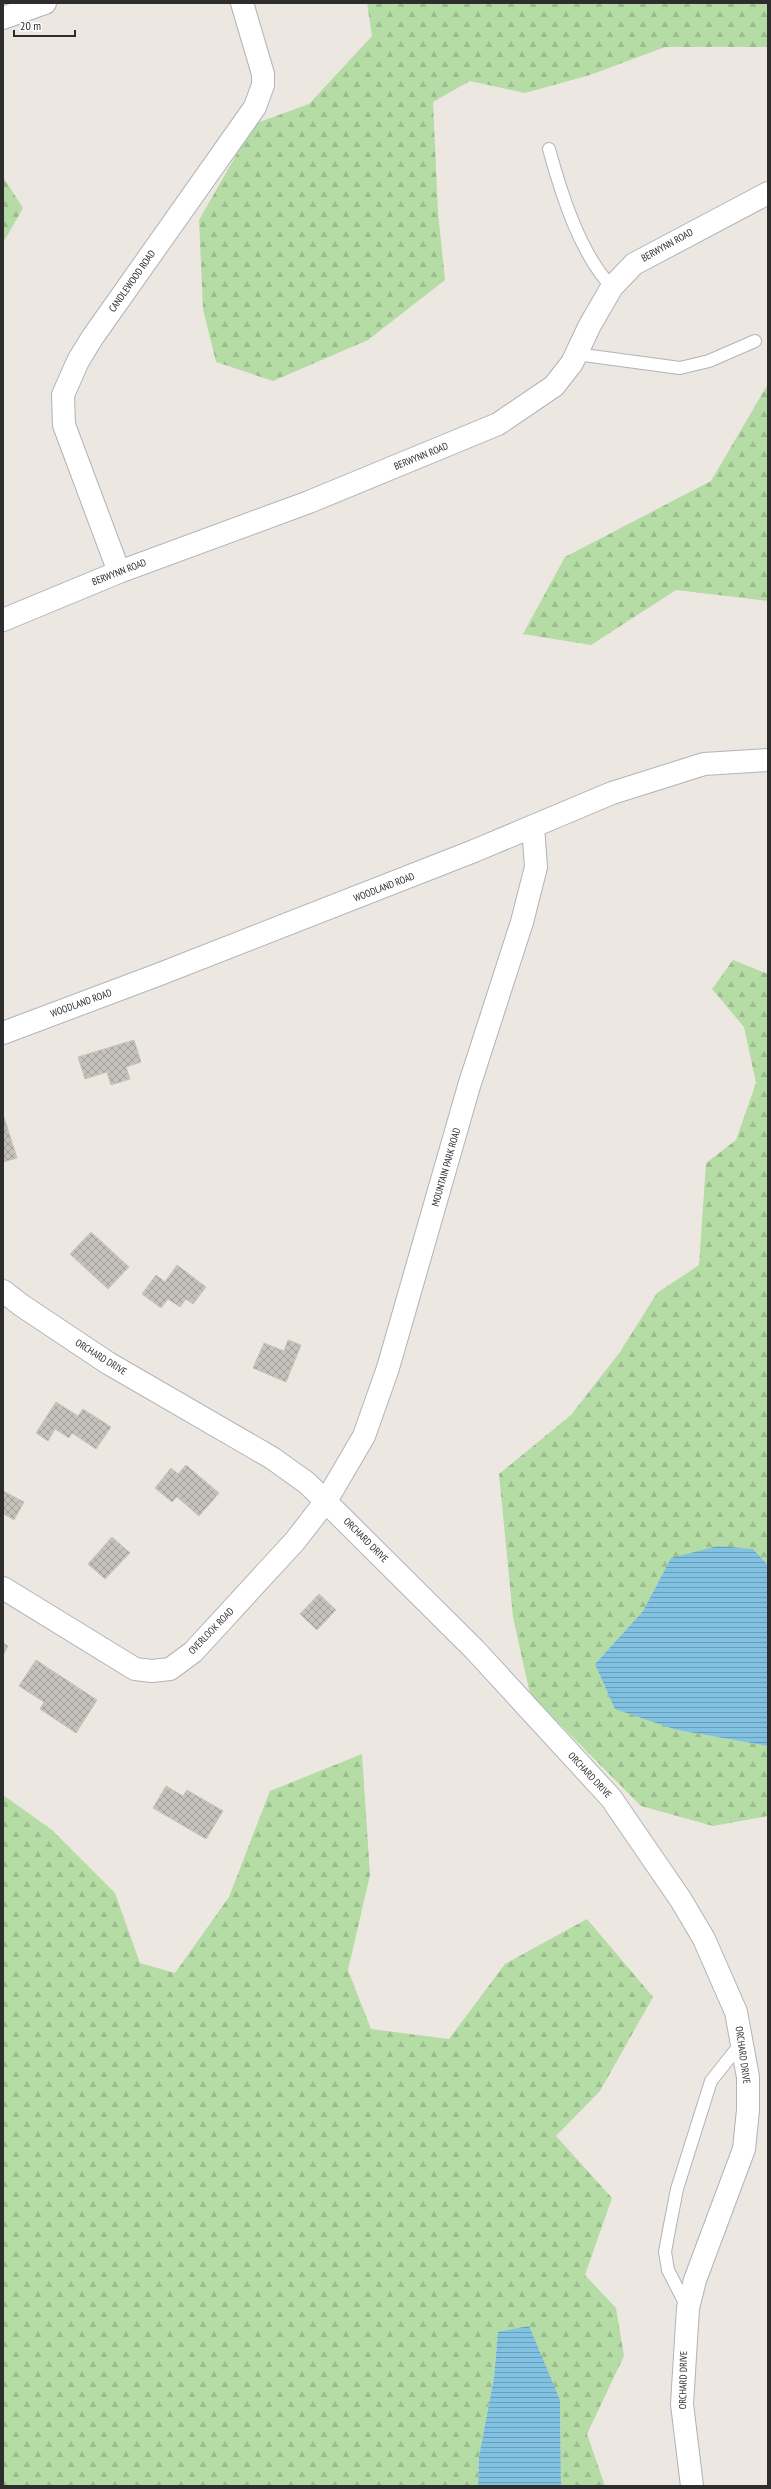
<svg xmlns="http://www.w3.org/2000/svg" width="771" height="2489" viewBox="0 0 771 2489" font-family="'PT Sans Narrow',sans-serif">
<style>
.forest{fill:url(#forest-firs)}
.water{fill:url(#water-rules)}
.building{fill:url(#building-cross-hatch);stroke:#c8c4ba}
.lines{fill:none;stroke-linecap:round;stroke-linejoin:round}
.service-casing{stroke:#b1b2bb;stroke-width:14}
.minor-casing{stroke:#b1b2bb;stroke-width:24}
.service{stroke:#fff;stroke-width:12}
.minor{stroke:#fff;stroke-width:22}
.labels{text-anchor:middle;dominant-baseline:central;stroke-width:4;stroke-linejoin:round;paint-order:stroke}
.street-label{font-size:10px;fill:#2d2d2d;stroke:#fff}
</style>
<defs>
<pattern id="forest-firs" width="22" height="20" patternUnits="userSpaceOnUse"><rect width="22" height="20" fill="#b4dca4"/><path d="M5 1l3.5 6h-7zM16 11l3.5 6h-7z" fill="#9bbd8e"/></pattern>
<pattern id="water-rules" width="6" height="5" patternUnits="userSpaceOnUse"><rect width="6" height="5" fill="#81c1e1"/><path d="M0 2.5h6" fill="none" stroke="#6a9db7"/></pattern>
<pattern id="building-cross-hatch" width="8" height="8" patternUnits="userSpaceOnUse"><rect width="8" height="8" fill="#c5c2bc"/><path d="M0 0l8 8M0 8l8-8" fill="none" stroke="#a09e99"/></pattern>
</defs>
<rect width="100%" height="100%" fill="#ece8e1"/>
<path class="forest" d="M367,3h401v44h-103l-75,28 -65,18 -55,-12 -37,21 5,110 7,68 -77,60 -95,41 -57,-19 -13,-53 -4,-89 55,-96 55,-20 63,-68z
M3,177l20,31 -20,35z
M768,384v217l-92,-11 -85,55 -68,-11 42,-77 146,-76z
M733,960l35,14v591l-15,-16 -82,9 -28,53 -48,53 82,66 91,16v70l-55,10 -72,-20 -111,-112 -17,-77 -14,-143 72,-59 49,-63 37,-59 42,-28 7,-102 30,-23 20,-57 -12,-56 -32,-38z
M362,1754l8,121 -22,95 23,59 78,10 56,-75 82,-45 66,78 -53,94 -44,45 56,62 -27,77 31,33 8,48 -37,78 18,52h-44l-1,-86 -62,-67 -4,45 -15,78 -1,30h-475v-691l49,35 63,63 25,70 35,10 54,-76 41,-106z"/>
<path class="water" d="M718,1546l35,3 15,16v181l-91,-16 -62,-21 -20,-45 48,-53 28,-53z
M529,2326l31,74 1,86h-83l1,-30 15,-78 4,-46z"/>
<path class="building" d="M134,1040l7,22 -15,5 4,12 -19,6 -4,-13 -22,7 -7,-22z
M3,1114l14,44 -14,4z
M91,1232l38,35 -21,22 -38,-35z
M177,1265l29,22 -13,17 -7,-5 -6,8 -12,-8 -7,9 -19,-14 14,-19 9,7z
M288,1340l13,5 -15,37 -33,-14 11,-25 20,8z
M56,1402l22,14 5,-7 28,18 -15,22 -24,-16 -3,5 -14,-9 -7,12 -12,-8z
M186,1465l33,28 -20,23 -22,-19 -5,5 -17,-14 16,-20 7,6z
M3,1491l21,11 -10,18 -10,-6 -1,1z
M112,1537l18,16 -25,26 -17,-15z
M319,1594l17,16 -19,20 -17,-16z
M3,1643l5,3 -5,9z
M36,1660l61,40 -21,33 -36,-24 4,-7 -25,-16z
M166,1786l17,10 4,-6 36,21 -17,28 -53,-31z"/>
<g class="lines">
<defs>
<path id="service" d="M549,149c12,44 31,105 63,138
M576,354l104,14 29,-7 46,-20
M687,2307l-19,-37 -3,-18 4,-22 8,-41 34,-108 31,-39"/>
<path id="minor" d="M3,18l42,-15
M119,572l-55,-147 -1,-30 15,-34 14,-23 163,-231 8,-22v-11l-21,-71
M3,620l116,-48 190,-70 189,-78 56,-38 18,-23 18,-38 22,-38 22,-23 134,-71
M3,1033l157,-59 314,-123 138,-58 92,-29 64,-4
M3,1291l18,14 87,58 164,95 35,25 168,167 136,148 70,102 23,39 32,73 12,65v33l-4,39 -49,131 -7,28 -6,96 10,82
M3,1588l132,81 17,2 18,-2 23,-17 102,-111 31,-40 38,-65 24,-68 81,-282 53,-164 14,-55 -3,-41"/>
</defs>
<use href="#service" class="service-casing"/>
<use href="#minor" class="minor-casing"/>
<use href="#service" class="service"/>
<use href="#minor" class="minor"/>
</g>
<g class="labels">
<g class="street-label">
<text transform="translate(667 245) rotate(-29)">BERWYNN ROAD</text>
<text transform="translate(132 281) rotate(-55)">CANDLEWOOD ROAD</text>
<text transform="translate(421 456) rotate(-22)">BERWYNN ROAD</text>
<text transform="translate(119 572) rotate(-21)">BERWYNN ROAD</text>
<text transform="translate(384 887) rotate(-21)">WOODLAND ROAD</text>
<text transform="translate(81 1003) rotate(-20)">WOODLAND ROAD</text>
<text transform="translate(446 1167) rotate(-74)">MOUNTAIN PARK ROAD</text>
<text transform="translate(101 1357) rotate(32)">ORCHARD DRIVE</text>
<text transform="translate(366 1540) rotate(45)">ORCHARD DRIVE</text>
<text transform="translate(211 1631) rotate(-46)">OVERLOOK ROAD</text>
<text transform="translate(590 1775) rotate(47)">ORCHARD DRIVE</text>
<text transform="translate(743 2055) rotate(82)">ORCHARD DRIVE</text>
<text transform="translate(683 2380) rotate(-89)">ORCHARD DRIVE</text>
</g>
</g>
<rect width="771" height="2489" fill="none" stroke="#2d2d2d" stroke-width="8"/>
<path d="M14 30v6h61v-6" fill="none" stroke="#2d2d2d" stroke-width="2"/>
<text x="20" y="30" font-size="12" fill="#2d2d2d" stroke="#ffffff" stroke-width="3" paint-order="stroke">20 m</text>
</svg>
